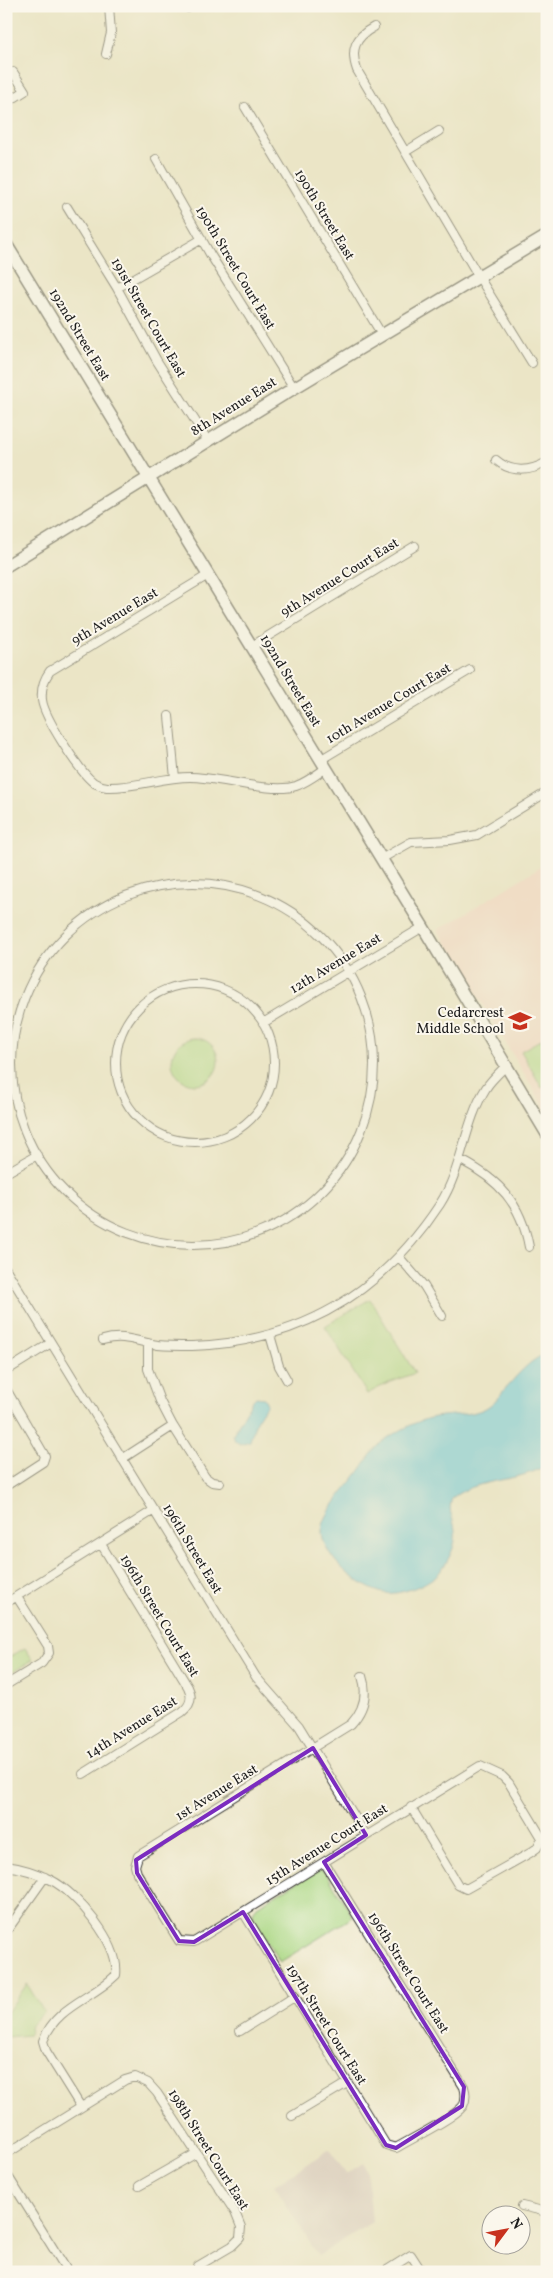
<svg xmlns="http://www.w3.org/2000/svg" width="553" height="2278" viewBox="0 0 553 2278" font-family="Vollkorn,serif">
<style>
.built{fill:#f5d2c3}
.industrial{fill:#d1bfbd}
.green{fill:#abd885;stroke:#647a50}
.water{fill:#63c7e0;stroke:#40727e}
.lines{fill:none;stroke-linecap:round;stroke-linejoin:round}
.street-casing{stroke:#3b3a36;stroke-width:10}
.secondary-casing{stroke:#3b3a36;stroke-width:14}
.street{stroke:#fff;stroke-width:8}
.secondary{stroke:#fff;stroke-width:11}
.marked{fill:none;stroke:#7b2cbf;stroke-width:4;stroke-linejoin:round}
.labels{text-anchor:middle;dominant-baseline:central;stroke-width:4;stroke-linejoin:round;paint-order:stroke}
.street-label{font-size:14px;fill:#1c1c1c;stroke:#fbf7ec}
.poi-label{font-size:14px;fill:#1c1c1c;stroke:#fbf7ec;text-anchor:end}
</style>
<rect width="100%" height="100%" fill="#fbf7ec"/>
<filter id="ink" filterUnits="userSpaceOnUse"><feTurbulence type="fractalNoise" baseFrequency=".02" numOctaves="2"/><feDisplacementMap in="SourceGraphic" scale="10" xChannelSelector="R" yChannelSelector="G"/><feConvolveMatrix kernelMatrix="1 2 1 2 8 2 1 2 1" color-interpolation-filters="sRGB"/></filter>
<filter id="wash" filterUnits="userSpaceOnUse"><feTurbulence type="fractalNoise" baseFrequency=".0096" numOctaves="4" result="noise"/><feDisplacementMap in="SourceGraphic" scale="20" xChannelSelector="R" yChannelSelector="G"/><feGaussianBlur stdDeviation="1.12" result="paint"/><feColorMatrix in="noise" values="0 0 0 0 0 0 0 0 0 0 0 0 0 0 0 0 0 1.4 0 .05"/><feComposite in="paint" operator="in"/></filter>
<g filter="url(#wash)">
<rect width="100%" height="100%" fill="#ebe5c6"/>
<path class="built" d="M547,863v249l-109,-182z"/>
<path class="industrial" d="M330,2149l16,25 17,-11 4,8 5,51 -54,34 -44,-71z"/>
<path class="green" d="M547,1036v49l-5,3 -21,-37z
M172 1061a23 23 0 1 1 46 0a23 23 0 1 1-46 0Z
M370,1299l45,74 -29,11 -19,10 -42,-68z
M25,1648l8,12 -27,16v-17z
M321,1869l5,4 27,44 -73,45 -26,-42 -1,-7 4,-7 58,-35z
M27,1984l17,28 -13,13 -2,10 -23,2v-23z"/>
<path class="water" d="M547,1353v112c-29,18 -68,12 -95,33 -5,15 2,19 3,33 2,13 -6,28 -13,38 -9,14 -42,27 -58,24 -23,-4 -61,-35 -62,-61 0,-17 23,-42 33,-55 12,-15 19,-32 37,-42 11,-6 25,-14 38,-17 17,-4 36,-2 52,-8 14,-6 20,-19 30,-29 10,-11 20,-22 35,-28z
M256,1397l8,1 3,6 -11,17 -6,20 -10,3 -5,-3 -2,-7 19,-33z"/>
</g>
<g filter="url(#ink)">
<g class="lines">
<defs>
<path id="street" d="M188,6v2
M374,27c-19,10 -24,23 -17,43l122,207 53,86
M106,54l5,-21 -2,-27
M6,76l7,-4 12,19 -19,12
M245,107l137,228
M405,152l34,-21
M156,159l54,95 84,134
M67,207l50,81 40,73 51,80
M117,288l85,-49
M496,460c15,13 34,12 51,2
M208,575l-158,96c-6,8 -9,19 -8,29 2,17 37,71 51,82 4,3 8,4 14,5 28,1 55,-10 83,-10 29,0 82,17 106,9 11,-4 20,-11 30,-18
M252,646l163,-100
M169,716l6,62
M320,760l150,-90
M381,859l30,-17 39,-2 27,-5 70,-43
M12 1064a181 181 0 1 1 362 0a181 181 0 1 1-362 0Z
M116 1063a79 79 0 1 1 158 0a79 79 0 1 1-158 0Z
M263,1023l160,-96
M461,1160c38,20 60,43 68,87
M6,1173l31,-18
M399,1257l25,29 18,30
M6,1269l250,408 43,49 67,109
M270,1335l9,31 8,14
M103,1340c22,-6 34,2 55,5 11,1 23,1 34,1 108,-4 189,-52 248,-142 23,-36 24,-81 46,-116 5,-8 13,-15 20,-22
M148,1343v26l12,32 13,25 32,51 7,5 8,1
M6,1371l45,-28
M6,1389l39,67 -2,6 -37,24
M122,1459l51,-33
M6,1603l148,-93
M362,1676c6,18 2,34 -11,48l-213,132 -3,10 2,7 42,68 15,1 286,-176 22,10 7,7 33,55 -5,10 -7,5 -64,36 -8,-4 -47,-78
M6,1685l36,-22 7,-10 -1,-7 -31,-49
M83,1774l99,-62c9,-7 11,-15 6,-25l-87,-143
M6,1866c16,2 31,7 45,14 26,13 69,64 65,95 -24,24 -60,31 -73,66l3,10 35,56
M243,1912l143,233 10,3c15,-9 58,-30 67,-42 3,-6 3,-13 1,-19l-140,-225
M6,1932l39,-55
M240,2031l54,-34
M292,2116l55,-33
M6,2154l119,-74 10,-3 13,6 9,10 78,119 6,15 -1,11 -8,8 -34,20
M6,2173l62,99
M139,2186l56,-32
M522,2206l25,6
M384,2272l27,-17 11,17"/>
<path id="secondary" d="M6,244l417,683 124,207
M6,566l288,-178 253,-152"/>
</defs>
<use href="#street" class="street-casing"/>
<use href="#secondary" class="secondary-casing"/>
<use href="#street" class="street"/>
<use href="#secondary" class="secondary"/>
</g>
</g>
<path d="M0 0H553V2278H0ZM313,1748l53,87 -42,27 140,225 -2,19 -66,42 -10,-3 -143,-233 -49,30 -15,-1 -42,-68 -1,-13z" fill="#ebe5c6" fill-opacity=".55" fill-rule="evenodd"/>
<path class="marked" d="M313,1748l53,87 -42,27 140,225 -2,19 -66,42 -10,-3 -143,-233 -49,30 -15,-1 -42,-68 -1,-13z"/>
<defs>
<symbol id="school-bare" viewBox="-9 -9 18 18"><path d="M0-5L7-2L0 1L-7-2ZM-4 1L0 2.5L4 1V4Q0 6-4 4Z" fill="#c8321e" stroke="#fbf7ec" stroke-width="2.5" paint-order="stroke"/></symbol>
</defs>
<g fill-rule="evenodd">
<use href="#school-bare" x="504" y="1005" width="32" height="32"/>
</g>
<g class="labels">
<g class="street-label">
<text transform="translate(324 215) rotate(59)">190th Street East</text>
<text transform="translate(235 268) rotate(59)">190th Street Court East</text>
<text transform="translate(148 318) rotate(60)">191st Street Court East</text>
<text transform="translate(79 335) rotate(59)">192nd Street East</text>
<text transform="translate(234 407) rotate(-32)">8th Avenue East</text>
<text transform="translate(340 578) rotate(-32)">9th Avenue Court East</text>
<text transform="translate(115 617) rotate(-31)">9th Avenue East</text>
<text transform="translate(290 681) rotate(59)">192nd Street East</text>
<text transform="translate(389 704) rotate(-31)">10th Avenue Court East</text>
<text transform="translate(336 964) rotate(-31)">12th Avenue East</text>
<text transform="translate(192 1549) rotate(59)">196th Street East</text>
<text transform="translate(159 1616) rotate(59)">196th Street Court East</text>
<text transform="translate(132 1728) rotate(-32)">14th Avenue East</text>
<text transform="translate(217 1793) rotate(-32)">1st Avenue East</text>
<text transform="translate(327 1845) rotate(-32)">15th Avenue Court East</text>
<text transform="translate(408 1973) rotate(58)">196th Street Court East</text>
<text transform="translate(326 2025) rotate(58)">197th Street Court East</text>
<text transform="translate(208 2150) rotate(58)">198th Street Court East</text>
</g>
<g class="poi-label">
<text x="504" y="1013">Cedarcrest<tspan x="504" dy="16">Middle School</tspan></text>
</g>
</g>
<rect width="553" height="2278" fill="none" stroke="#fbf7ec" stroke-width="25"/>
<g transform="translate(506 2230) rotate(58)"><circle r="24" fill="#fbf7ec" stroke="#a29f99"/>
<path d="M0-4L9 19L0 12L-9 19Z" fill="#c8321e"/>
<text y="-8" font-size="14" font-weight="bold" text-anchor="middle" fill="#1c1c1c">N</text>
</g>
</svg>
